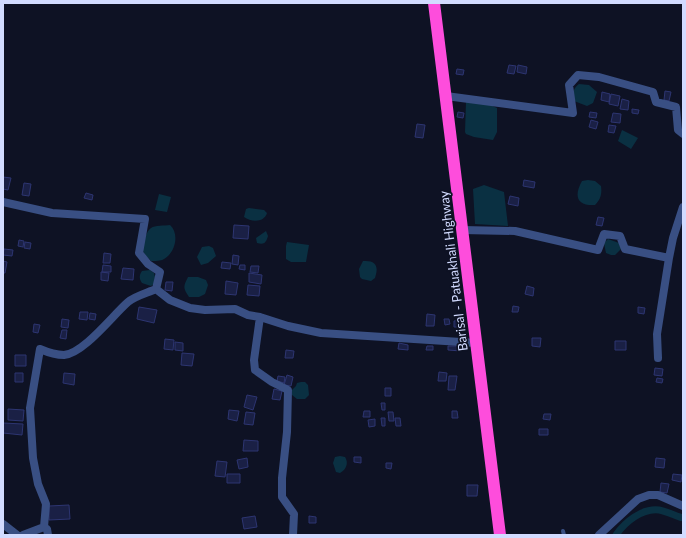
<svg xmlns="http://www.w3.org/2000/svg" width="686" height="538" viewBox="0 0 686 538" font-family="Lato,sans-serif">
<style>
.water{fill:#0a3042}
.lines{fill:none;stroke-linecap:round;stroke-linejoin:round}
.canal{stroke:#0a3042;stroke-width:7}
.building{fill:#1a2045;stroke:#2d3571}
.lane{stroke:#394f83;stroke-width:4}
.street{stroke:#394f83;stroke-width:8}
.highway{stroke:#fe4ddc;stroke-width:12}
.labels{text-anchor:middle;dominant-baseline:central;stroke-width:3.5;stroke-linejoin:round;paint-order:stroke}
.street-label{font-size:13px;fill:#d2dbff;stroke:#0e1224}
</style>
<rect width="100%" height="100%" fill="#0e1224"/>
<path class="water" d="M579,84l10,1 8,7 -4,11 -6,3 -13,-5c-1,-7 -2,-12 5,-17z
M466,102l20,1 11,5v24l-4,8 -19,-3 -8,-3 -1,-2z
M622,130l16,8 -7,11 -13,-8z
M588,180l7,1 6,5c1,7 0,13 -6,19 -19,1 -21,-10 -13,-24z
M484,185l20,7 4,34 -33,-2 -2,-35z
M159,194l12,3 -4,15 -12,-2z
M249,208l15,2 3,3c-3,10 -16,9 -23,4l2,-8z
M170,225c10,9 5,28 -6,34 -3,2 -9,2 -13,2 -2,-3 -7,-6 -8,-10 -1,-5 3,-20 8,-23 4,-3 13,-2 19,-3z
M266,231l2,5c-2,7 -4,9 -11,7l-1,-5z
M608,239l11,4 2,6 -6,6h-4l-5,-2 -2,-10z
M287,242l22,3 -3,17h-15l-5,-3v-13z
M209,246l4,2 3,8 -8,7 -7,2 -4,-8 5,-10z
M363,261c13,-1 16,5 12,17l-4,3 -9,-2 -2,-2 -1,-8z
M150,270l4,3 1,4 -1,7 -3,2 -9,-3c-3,-4 -3,-8 0,-12z
M188,277h10l8,3 2,5 -3,9 -6,3h-10c-6,-9 -6,-10 -1,-20z
M301,382h4l3,3 1,10 -4,4h-8l-5,-4v-5l4,-4 1,-3z
M340,456l5,1c4,6 1,13 -5,16l-4,-1 -3,-9 2,-6z"/>
<g class="lines">
<path class="canal" d="M616,535c9,-13 26,-27 43,-25 7,1 17,6 24,8"/>
</g>
<path class="building" d="M509,65l7,1 -2,8 -7,-1z
M518,65l9,2 -1,7 -9,-2z
M457,69l7,1 -1,5 -7,-1z
M665,91l6,1 -2,9 -5,-1z
M602,92l8,2 -1,8 -8,-2z
M611,94l9,2 -2,10 -9,-2z
M622,99l7,2 -1,9 -8,-1z
M632,109l7,1 -1,4 -6,-1z
M458,112l6,1 -1,5 -6,-1z
M590,112l7,1 -1,5 -7,-1z
M613,113l8,1 -1,9 -9,-1z
M591,120l7,2 -2,7 -7,-2z
M417,124l8,1 -2,13 -8,-1z
M609,125l7,1 -2,7 -6,-1z
M3,177l8,1 -3,12 -5,-1z
M524,180l11,2 -1,6 -11,-2z
M24,183l7,1 -2,12 -7,-1z
M86,193l7,2 -1,5 -8,-2z
M510,196l9,2 -1,8 -10,-2z
M598,217l6,1 -2,8 -6,-1z
M234,225l15,1 -1,13 -15,-1z
M19,240l5,1 -1,6 -5,-1z
M25,242l6,1 -1,6 -6,-1z
M4,249l9,1 -1,6 -9,-1z
M104,253l7,1 -1,9h-7z
M233,255l6,1 -1,9 -6,-1z
M3,261l4,1 -2,11h-2z
M222,262l9,1 -1,6 -9,-1z
M103,265l8,1v6h-9z
M240,265h5v5l-6,-1z
M251,266h8l-1,7 -8,-1z
M123,268l11,1 -1,11 -12,-1z
M101,272l8,1 -1,8 -7,-1z
M249,273l13,2 -1,9 -12,-2z
M226,281l12,2 -2,12 -11,-1z
M166,282h7l-1,9 -7,-1z
M248,285l12,1 -1,10 -12,-1z
M527,286l7,2 -1,8 -8,-2z
M513,306l6,1 -1,5h-6z
M139,307l18,3 -3,13 -17,-4z
M638,307l7,1 -1,6 -6,-1z
M80,312h8l-1,8 -8,-1z
M90,313l6,1 -1,6 -6,-1z
M427,314l8,1 -1,11h-8z
M62,319l7,1 -1,8 -7,-1z
M444,319h5l1,5 -5,1z
M459,320v7h-5v-6z
M34,324l6,1 -2,8 -5,-1z
M62,330h5l-1,9 -6,-1z
M532,338h9l-1,9 -8,-1z
M165,339l9,1 -1,10 -9,-1z
M615,341h11v9h-11z
M175,342l8,1v8l-8,-1z
M399,343l9,2v5l-10,-1z
M427,346h6v4h-7z
M448,346h13v5l-13,-1z
M286,350l8,1 -1,7h-8z
M182,353l12,1 -2,12 -11,-1z
M15,355h11v11h-11z
M655,368l8,1 -1,7 -8,-1z
M439,372l8,1 -1,8h-8z
M15,373h8v9h-8z
M64,373l11,1 -1,11 -11,-2z
M287,375l6,2 -2,9 -7,-1z
M278,376l7,1 -1,6 -7,-2z
M449,376h8l-2,14h-7z
M657,378l6,1 -1,4 -6,-1z
M385,388h6v8h-6z
M274,389l8,2 -2,9 -8,-1z
M247,395l10,2 -4,13 -9,-3z
M381,403h4v7h-3z
M8,409l16,1 -1,11 -15,-1z
M229,410l10,1 -2,10 -9,-2z
M364,411h6v6h-7z
M452,411h5l1,7h-6z
M246,412l9,1 -2,12 -9,-1z
M388,412h5l1,9h-5z
M544,414h7l-1,6 -7,-1z
M381,418h4v8h-3z
M395,418h5l1,8h-5z
M375,419v7l-6,1 -1,-7z
M3,423l20,1 -1,11 -19,-2z
M539,429h9v6h-9z
M244,440l14,1v10h-15z
M354,457h7v6l-7,-1z
M247,458l1,9 -9,2 -2,-9z
M656,458l9,1 -1,9 -9,-1z
M217,461l10,1 -2,15 -10,-1z
M386,463h6l-1,6 -5,-1z
M227,474h13v9h-13z
M673,474l9,1 -1,7 -9,-2z
M661,483l8,1 -2,9 -7,-1z
M467,485h11l-1,11h-10z
M69,505l1,14 -21,1v-14z
M255,516l2,11 -13,2 -2,-11z
M309,516l7,1v6h-7z"/>
<g class="lines">
<path class="lane" d="M563,531l1,4"/>
<path class="street" d="M446,96l127,17 -4,-28 9,-10 21,2 54,15 3,10 20,5 2,23 5,4
M3,202l49,11 93,6 -6,34 9,11 12,8 -4,17 14,11 20,8 15,2 30,-1 13,6 12,2 28,9 33,7 155,10
M462,230l53,1 83,19 6,-16 16,2 5,13 44,9
M260,317l-6,43 1,10 17,12 16,8 -1,42 -5,46v19l12,17 -1,21
M658,358l-1,-24 12,-76 4,-20 10,-31
M3,524l14,11
M44,527l2,-23 -8,-20 -5,-26 -3,-50 10,-59c7,3 15,6 24,6 20,-2 48,-39 64,-53 7,-6 19,-9 28,-13
M23,535l21,-8 3,2 1,6
M599,535l39,-36 11,-4h9l25,11"/>
<path class="highway" d="M434,3l66,532"/>
</g>
<g class="labels">
<g class="street-label">
<text transform="translate(453 271) rotate(-97)">Barisal - Patuakhali Highway</text>
</g>
</g>
<rect width="686" height="538" fill="none" stroke="#d2dbff" stroke-width="8"/>
</svg>
